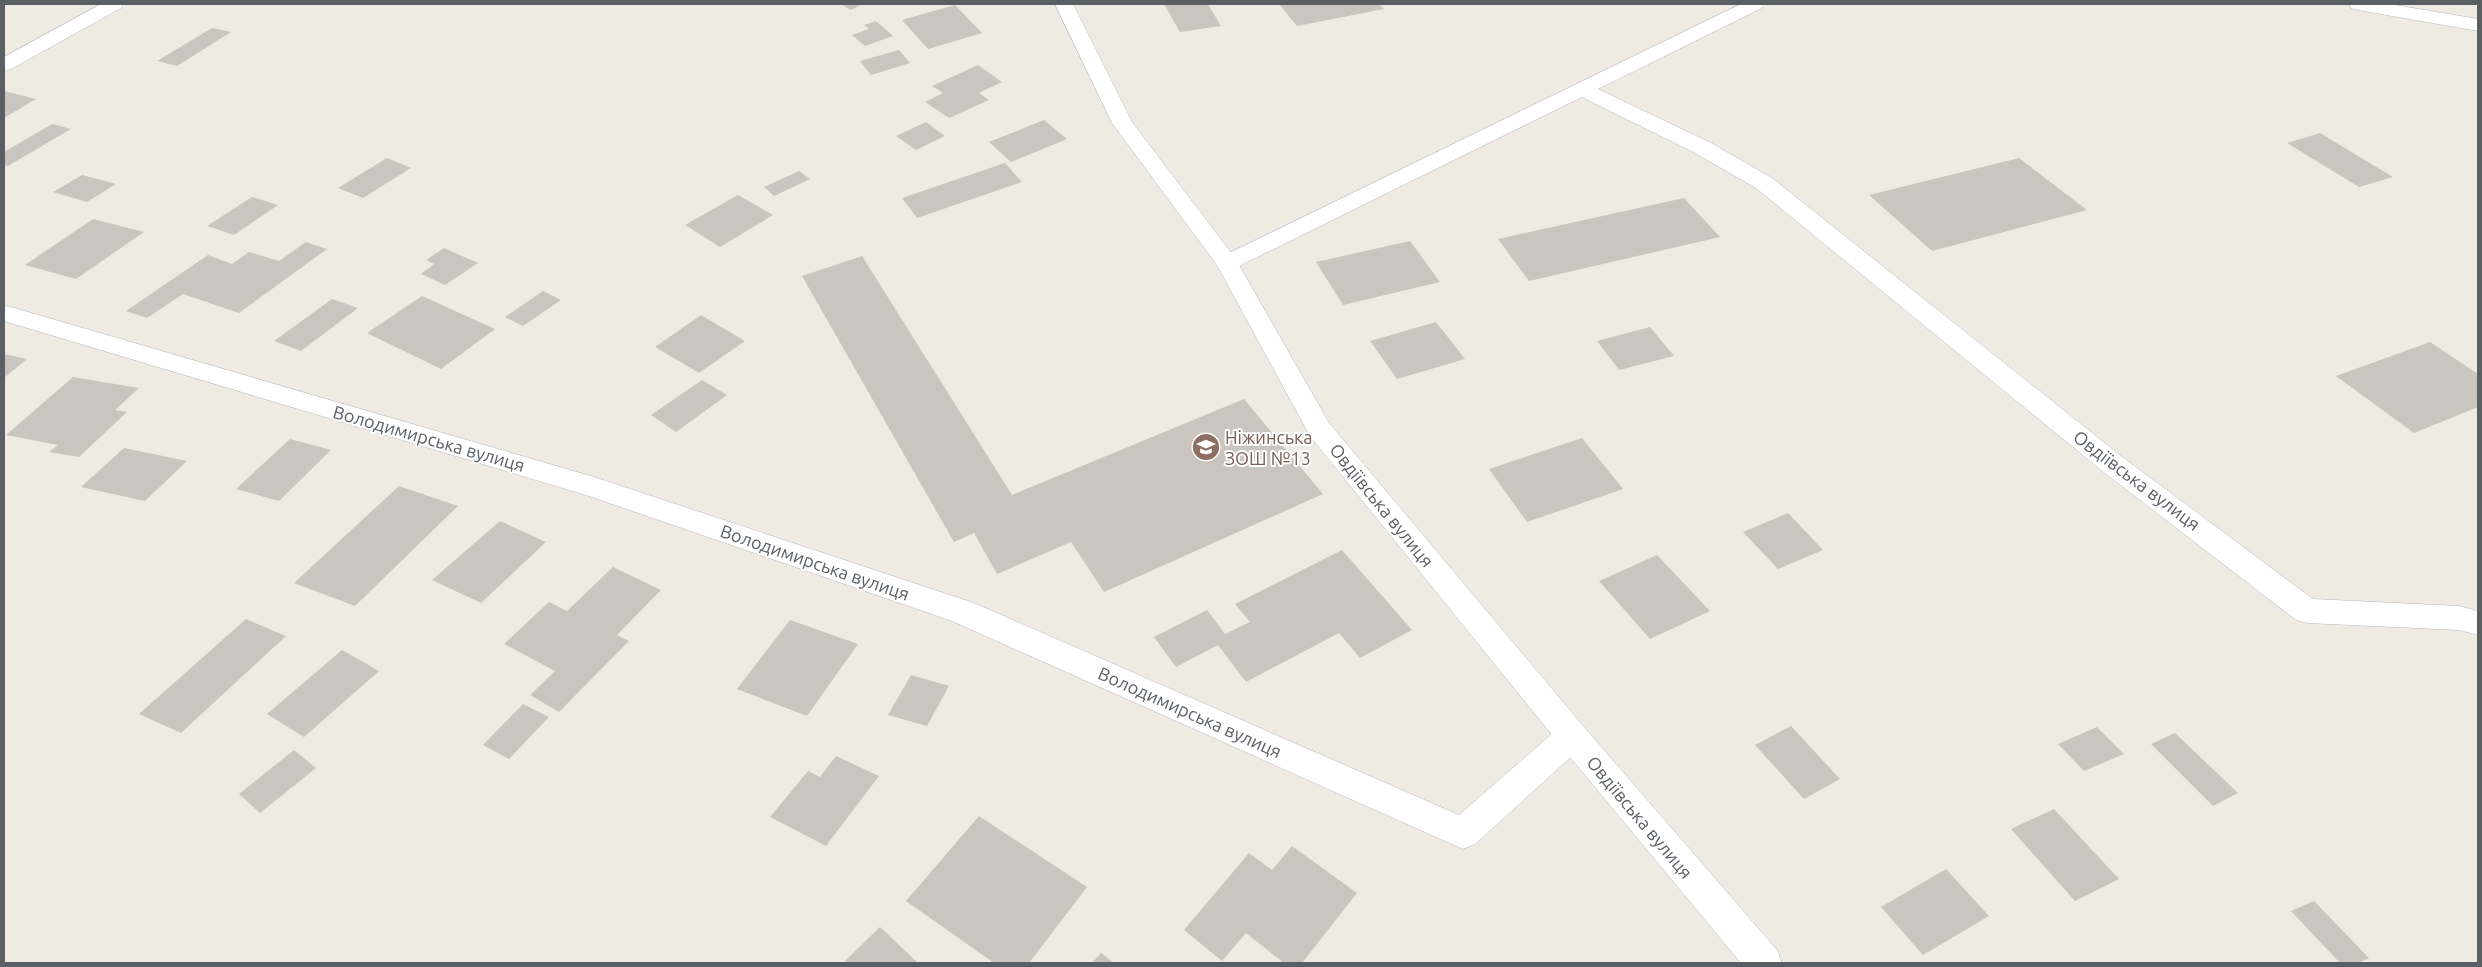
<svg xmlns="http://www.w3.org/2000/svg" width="2482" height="967" viewBox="0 0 2482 967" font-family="Ubuntu,sans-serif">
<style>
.building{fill:#cac5bf}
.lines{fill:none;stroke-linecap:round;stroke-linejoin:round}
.street-casing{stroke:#b5b9be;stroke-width:1}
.secondary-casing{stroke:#b6bac0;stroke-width:1}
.street{fill:#fff;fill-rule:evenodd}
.secondary{fill:#fff;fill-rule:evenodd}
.labels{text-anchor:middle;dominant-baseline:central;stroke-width:4;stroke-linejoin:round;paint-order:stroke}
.education-label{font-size:18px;fill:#785e54;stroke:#fff;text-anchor:start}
.street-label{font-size:18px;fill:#5a5f64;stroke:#fff}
</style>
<rect width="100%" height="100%" fill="#efebe2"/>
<path class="building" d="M840,4h23l-12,6z
M1164,4h44l13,22 -41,6z
M1279,4h100l5,5 -87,17z
M955,5l27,28 -54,16 -26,-29z
M876,21l17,15 -28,10 -13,-11 17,-6 -5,-4z
M212,28l19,4 -54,34 -20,-5z
M899,50l11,13 -39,12 -11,-14z
M978,65l24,17 -23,11 10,7 -40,18 -24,-16 18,-9 -11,-7z
M4,91l32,8 -32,19z
M1044,120l23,19 -56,23 -22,-20z
M926,122l19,14 -29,14 -20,-14z
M52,124l19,5 -63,37 -4,-1v-13z
M2320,133l73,44 -34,10 -72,-44z
M387,158l24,10 -48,30 -25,-10z
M2019,158l68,52 -155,41 -63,-56z
M1005,163l17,19 -105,36 -15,-20z
M799,171l11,8 -36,17 -10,-9z
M82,175l34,9 -29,18 -34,-10z
M738,195l35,20 -53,32 -35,-22z
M252,197l26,8 -44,30 -27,-9z
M1684,198l36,39 -191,44 -31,-42z
M93,219l51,13 -68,47 -51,-14z
M1410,241l30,41 -97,23 -27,-43z
M306,242l21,7 -88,64 -56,-19 -36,24 -21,-7 82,-56 24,9 17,-12 30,9z
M444,248l34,15 -33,22 -24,-11 13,-10 -8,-4z
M862,256l150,239 232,-96 79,95 -219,98 -33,-50 -74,32 -23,-41 -20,9 -152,-266z
M543,291l18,9 -38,26 -18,-9z
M422,296l73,33 -54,40 -74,-36z
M332,299l26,9 -57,43 -27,-10z
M701,315l44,26 -46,32 -44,-26z
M1436,322l29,37 -68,20 -27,-38z
M1650,327l24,29 -55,14 -22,-29z
M2430,342l48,32v33l-64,26 -78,-57z
M4,354l23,5 -23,19z
M73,377l66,11 -24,22 12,2 -48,45 -30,-5 9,-7 -52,-10z
M702,380l25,15 -51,37 -25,-17z
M1582,438l41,51 -96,33 -38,-53z
M290,439l41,11 -52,51 -43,-12z
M124,448l63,13 -42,40 -64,-14z
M399,486l59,20 -103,100 -61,-23z
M1788,513l35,37 -45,19 -35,-37z
M500,521l46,21 -65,61 -49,-23z
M1342,550l70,80 -52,28 -21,-25 -93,49 -28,-37 -42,22 -22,-30 53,-27 18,24 25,-12 -15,-18z
M1657,555l53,56 -60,28 -51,-58z
M613,567l48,23 -44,45 12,6 -70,71 -29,-17 25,-24 -51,-27 45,-42 18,9z
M246,619l40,17 -105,97 -42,-19z
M790,620l68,24 -51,72 -70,-27z
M342,650l37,21 -75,66 -37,-23z
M911,675l38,11 -22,40 -39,-11z
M523,704l26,13 -40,42 -26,-14z
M1791,726l49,53 -36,20 -49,-54z
M2097,727l27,27 -40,17 -26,-27z
M2175,733l63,60 -25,13 -62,-62z
M294,750l22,18 -56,45 -21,-19z
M836,756l43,20 -53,70 -56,-29 38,-46 12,6z
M2054,809l65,70 -44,22 -64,-72z
M979,816l108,71 -58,76h-35l-88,-62z
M1292,846l65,47 -55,70h-18l-38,-30 -24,28 -38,-31 65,-77 23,17z
M1946,869l43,47 -66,39 -42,-48z
M2314,901l55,57 -10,5h-19l-49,-52z
M880,927l38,36h-70l-3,-2z
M1101,953l13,10h-22z"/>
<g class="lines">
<defs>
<path id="street" d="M101,4h22l-2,4 -110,61 -7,2v-14z
M1741,4h23l-2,4 -164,81 113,54 61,35 349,278 192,143 146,7 19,5v24l-19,-5 -152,-7 -11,-3 -195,-150 -345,-282 -61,-35 -113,-56 -347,171 -8,2 -8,-2 -4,-5 4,-5z
M2349,4h40l89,15v12l-120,-21 -7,-2z
M4,305l590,172 380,126 485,212 102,-89 11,-4 11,4 5,10 -5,10 -108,98 -12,5 -511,-228 -366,-126 -582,-174z"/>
<path id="secondary" d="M1055,4h18l59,118 103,136 94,165 254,303 194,224 5,13h-41l-180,-217 -251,-310 -93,-171 -105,-142z"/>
</defs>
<use href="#street" class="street-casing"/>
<use href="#secondary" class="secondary-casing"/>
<use href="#street" class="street"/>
<use href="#secondary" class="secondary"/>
</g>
<defs>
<symbol id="school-disc" viewBox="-11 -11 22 22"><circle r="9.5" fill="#8d6e63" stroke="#fff"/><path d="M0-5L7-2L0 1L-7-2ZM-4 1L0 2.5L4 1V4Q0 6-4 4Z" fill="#fff"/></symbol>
</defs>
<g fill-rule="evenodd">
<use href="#school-disc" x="1190" y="431" width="32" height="32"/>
</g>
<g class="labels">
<g class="education-label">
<text x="1225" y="437">Ніжинська<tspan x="1225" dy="21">ЗОШ №13</tspan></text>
</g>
<g class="street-label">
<text transform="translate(429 438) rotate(16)">Володимирська вулиця</text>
<text transform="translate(2137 480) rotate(37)">Овдіївська вулиця</text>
<text transform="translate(1382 505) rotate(51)">Овдіївська вулиця</text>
<text transform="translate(815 562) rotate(19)">Володимирська вулиця</text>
<text transform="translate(1190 712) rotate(24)">Володимирська вулиця</text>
<text transform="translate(1640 817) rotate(50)">Овдіївська вулиця</text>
</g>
</g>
<rect width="2482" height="967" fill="none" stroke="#5a5f64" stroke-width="10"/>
</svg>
